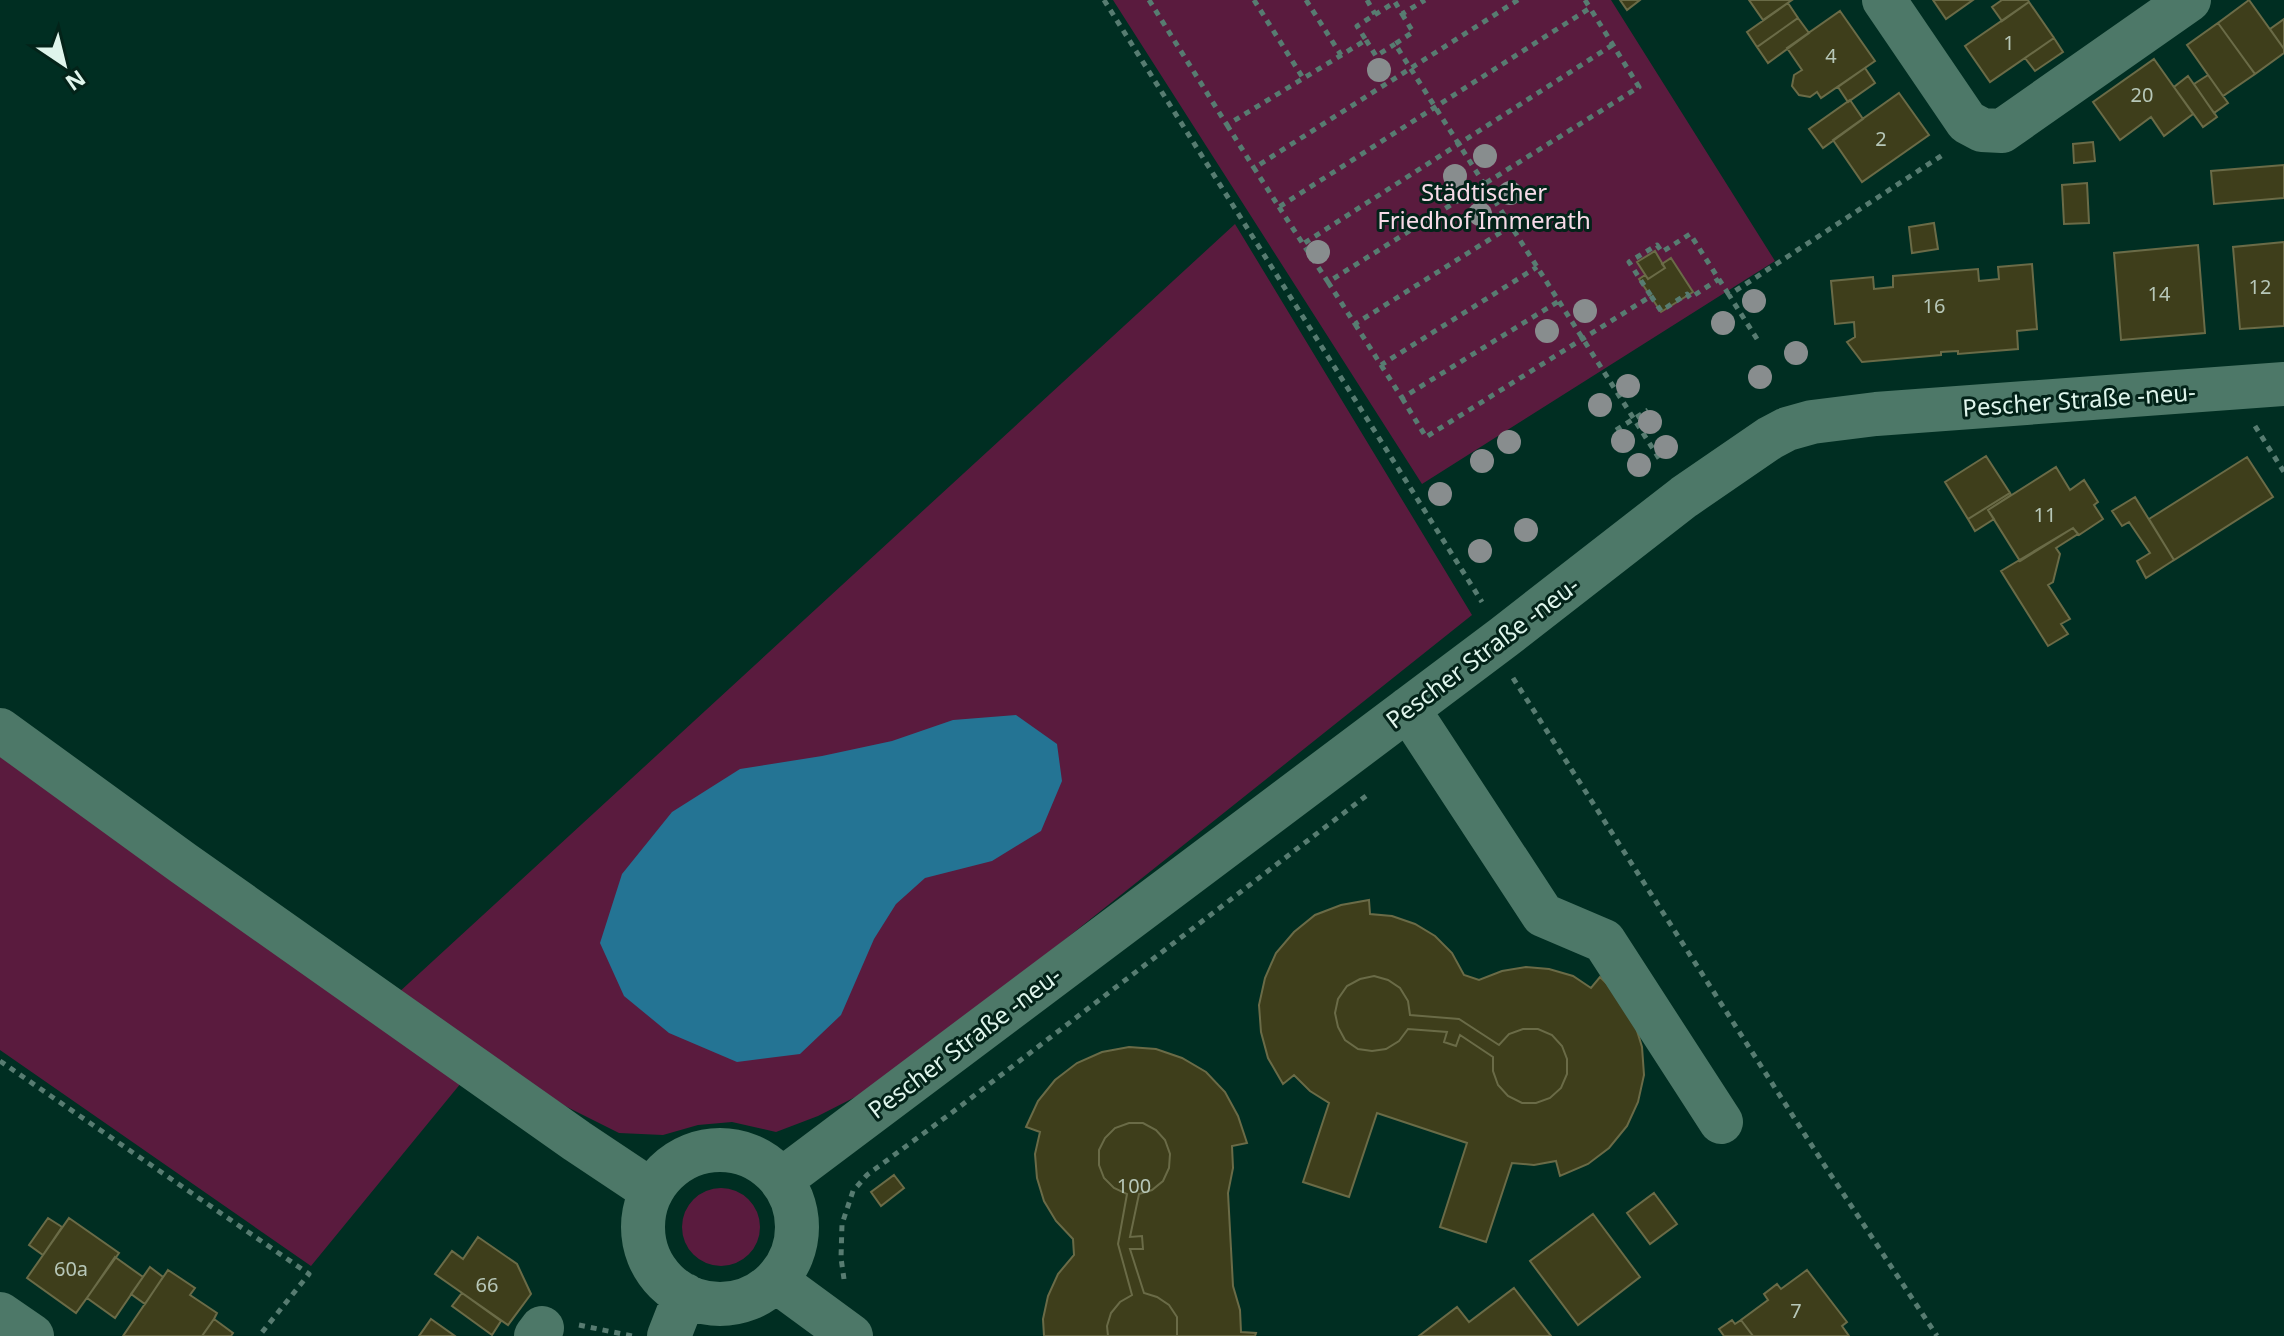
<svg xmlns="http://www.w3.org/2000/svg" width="2284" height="1336" viewBox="0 0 2284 1336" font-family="'Noto Sans',sans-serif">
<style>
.green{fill:#5a1b3e}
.water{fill:#247494}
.building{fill:#3e3e1b;stroke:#6a6b47;stroke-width:2}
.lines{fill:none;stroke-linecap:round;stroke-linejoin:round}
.path{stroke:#577c71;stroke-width:5;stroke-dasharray:6 6;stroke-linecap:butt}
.minor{stroke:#4d7868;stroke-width:44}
.tree{fill:#888d8e}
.labels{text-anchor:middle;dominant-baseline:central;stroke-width:6;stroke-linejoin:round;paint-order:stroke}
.number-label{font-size:20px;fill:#b7c7b8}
.park-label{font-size:24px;fill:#f7dae7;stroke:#032319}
.street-label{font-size:24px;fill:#dff5ec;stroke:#032319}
</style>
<rect width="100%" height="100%" fill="#002e22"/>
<path class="green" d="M1113,0h498l164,261 -353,223z
M1235,224l237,391 -552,440 -51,35 -51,26 -42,16 -44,-10 -34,3 -35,10 -44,-2 -54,-27 -168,-112z
M0,754l461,329 -150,183 -311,-216z
M682 1227a39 39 0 1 1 78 0a39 39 0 1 1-78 0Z"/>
<path class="water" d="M1016,715l41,29 5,37 -21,50 -49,30 -67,17 -29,26 -22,35 -33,76 -41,39 -63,8 -68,-29 -45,-37 -24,-53 22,-69 50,-62 68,-43 82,-13 70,-15 61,-21z"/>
<path class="building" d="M1620,0h20l-13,10z
M1749,0h43l-29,20z
M1933,0h40l-27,19z
M2002,0h26l1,2 -27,19 -10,-14z
M2249,0l35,49v4l-29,21 -37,-51z
M2029,2l25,36 -64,44 -25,-36z
M1788,3l10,15 -41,29 -10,-15z
M1840,11l35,50 -54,37 -4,-6 -7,5 -11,-2 -7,-9 2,-11 8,-5 -15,-22z
M1798,18l11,15 -41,30 -11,-16z
M2284,19v30l-14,-20z
M2218,23l37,51 -32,22 -36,-51z
M2054,38l9,14 -28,19 -10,-13z
M2154,59l39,55 -29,22 -13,-19 -31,23 -27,-38z
M1865,68l10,15 -27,19 -10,-15z
M2208,75l20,28 -14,10 -20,-29z
M2188,76l29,41 -14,10 -29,-40z
M1899,93l30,42 -67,47 -29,-42z
M1850,100l13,19 -40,29 -14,-19z
M2093,142l2,19 -21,2 -1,-19z
M2284,165v33l-70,6 -3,-33z
M2087,183l2,40 -25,1 -2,-39z
M1934,223l4,26 -26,4 -3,-26z
M2284,242v84l-44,3 -7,-82z
M2198,245l7,88 -84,7 -7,-87z
M1655,251l10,17 -17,11 -11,-17z
M1671,258l22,34 -32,20 -22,-33 6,-4 3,4 17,-11 -3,-4z
M2032,264l5,65 -20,2 1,18 -60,5v-3l-17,1v3l-79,7 -15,-20 8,-5 -1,-15 -19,2 -4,-43 42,-4 1,12 19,-2v-11l85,-7 1,12 20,-2 -1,-12z
M1986,456l24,37 -42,26 -23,-37z
M2247,457l26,40 -99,63 -25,-41z
M2056,467l14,23 14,-10 14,22 -4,3 9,14 -24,16 -6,-7 -53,33 -32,-51z
M2010,493l1,2 -23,15 6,9 -19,12 -7,-12z
M2135,497l39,63 -28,18 -9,-17 13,-8 -21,-31 -7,4 -10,-15z
M2073,528l5,6 -22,14 4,6 -7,28 -5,3 22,34 -9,5 7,10 -20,12 -47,-75z
M1369,900l1,14 22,2 23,8 20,12 17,17 12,22 15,5 23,-9 24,-4 23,2 24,7 18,12 9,-11 21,20 13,24 8,26 2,28 -6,27 -11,24 -18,22 -21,16 -28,12 -4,-15 -22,4 -22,-2 -26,79 -46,-15 27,-84 -90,-30 -28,84 -46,-15 26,-79 -19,-12 -16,-16 -11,9 -15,-26 -7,-26 -2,-27 6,-27 11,-25 18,-21 21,-17 26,-10z
M1374,976l14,4 12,8 8,13 2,14 49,4 40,26 10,-11 14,-5h15l14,6 10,11 5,13v15l-6,14 -11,10 -14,5h-14l-14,-7 -10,-11 -5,-14v-14l-33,-22 -4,11 -12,-4 3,-10 -39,-3 -9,12 -13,8 -14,2 -14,-2 -13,-9 -7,-13 -3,-14 3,-14 9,-13 13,-7z
M1129,1047l27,2 26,9 24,14 19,20 13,24 9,27 -15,3 1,22 -5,25 5,93 7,24 1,22 15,1 -1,3h-211l-1,-17 5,-23 10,-22 16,-19 -1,-16 -17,-18 -12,-20 -7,-23 -2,-24 5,-22 -14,-5 12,-26 17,-21 22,-17 25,-11z
M1129,1123h14l13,7 9,10 5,14 -1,14 -6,13 -11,9 -13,4 -9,43 12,-1 1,13h-13l14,44 13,4 12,8 8,12v19h-69l-1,-10 4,-13 9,-11 12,-7 -14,-51 9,-50 -13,-6 -10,-10 -5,-13v-15l6,-12 10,-10z
M894,1175l10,13 -23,18 -10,-14z
M1654,1193l23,31 -27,20 -23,-31z
M1593,1214l47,63 -62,48 -48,-64z
M48,1218l14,9 -19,28 -14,-10z
M69,1218l50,35 -43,60 -49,-35z
M478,1237l39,27 14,30 -23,31 -73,-51 17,-23 11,8z
M115,1257l28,20 -28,41 -28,-20z
M150,1267l13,10 -18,27 -14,-10z
M168,1270l27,18 -5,7 27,18 -3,6 -12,17h-79z
M1807,1270l40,52 -5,4 7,10h-96l-12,-16 27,-20 -4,-6 13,-10 4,5z
M1514,1288l37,48h-132l38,-29 12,15z
M462,1293l39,28 -9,14 -40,-29z
M214,1319l19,14 -2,3h-29z
M431,1319l24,17h-36z
M1732,1320l3,4 6,-4 12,16h-29l-5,-7z"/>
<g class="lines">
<path class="path" d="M1104,0l378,602
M1149,0l78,125 139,-85 -9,-14 38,-24 7,12 23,-14
M1254,0l49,78
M1306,0l35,55
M1367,0l8,14
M1518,0l-264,168 25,39 311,-199 49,79 -311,195 -25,-38 311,-200
M1585,0l5,8
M1402,14l11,18 -18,12 267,419
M1366,40l10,16 19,-12
M1227,125l27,43
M1279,207l24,37
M1328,282l27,42 156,-98
M1651,296l10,15 26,-17 3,4 29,-19
M1355,324l26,41 156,-98
M1757,339l-28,-44 215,-141
M1381,365l21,33 157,-97
M1402,398l24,39 225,-141 -22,-34 28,-17 5,7 28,-18 39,61
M2255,426l29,46
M1616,430l32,-20
M1513,678l310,485 114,173
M0,1061l309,213 -50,62
M844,1279l-3,-21 1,-34 11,-33 14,-16 87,-64 412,-315
M579,1325l53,11"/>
<path class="minor" d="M1884,0l83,122 15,8 20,1 187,-131
M1408,709l135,206 61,26 117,181
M0,730l183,133 394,278 75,50
M643 1227a77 77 0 1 1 154 0a77 77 0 1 1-154 0Z
M781,1180l723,-543 180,-140 86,-59 17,-9 25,-7 64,-8 408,-30
M776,1281l75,55
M0,1314l32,22
M536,1336l6,-8
M669,1336l16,-41"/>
</g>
<g class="tree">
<circle cx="1379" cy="70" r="12"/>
<circle cx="1485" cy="156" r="12"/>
<circle cx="1455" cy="176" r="12"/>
<circle cx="1510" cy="193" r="12"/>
<circle cx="1480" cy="214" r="12"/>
<circle cx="1318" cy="252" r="12"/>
<circle cx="1754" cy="301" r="12"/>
<circle cx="1585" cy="311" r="12"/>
<circle cx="1723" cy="323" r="12"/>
<circle cx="1547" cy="331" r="12"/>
<circle cx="1796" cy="353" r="12"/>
<circle cx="1760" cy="377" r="12"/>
<circle cx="1628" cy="386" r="12"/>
<circle cx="1600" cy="405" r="12"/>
<circle cx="1650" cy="422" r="12"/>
<circle cx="1623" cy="441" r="12"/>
<circle cx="1509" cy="442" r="12"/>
<circle cx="1666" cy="447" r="12"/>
<circle cx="1482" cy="461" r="12"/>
<circle cx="1639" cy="465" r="12"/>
<circle cx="1440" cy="494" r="12"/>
<circle cx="1526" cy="530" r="12"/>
<circle cx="1480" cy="551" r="12"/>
</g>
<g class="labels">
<g class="number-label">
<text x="2009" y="42">1</text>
<text x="1831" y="55">4</text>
<text x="2142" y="94">20</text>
<text x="1881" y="138">2</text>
<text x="2260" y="286">12</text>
<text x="2159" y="293">14</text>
<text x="1934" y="305">16</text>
<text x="2045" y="514">11</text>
<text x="1134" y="1185">100</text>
<text x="71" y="1268">60a</text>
<text x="487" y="1284">66</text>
<text x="1796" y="1310">7</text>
</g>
<g class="park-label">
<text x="1484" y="191">Städtischer<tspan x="1484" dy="28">Friedhof Immerath</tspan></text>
</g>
<g class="street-label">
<text transform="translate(2079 399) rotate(-4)">Pescher Straße -neu-</text>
<text transform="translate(1482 652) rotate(-37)">Pescher Straße -neu-</text>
<text transform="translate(964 1042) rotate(-37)">Pescher Straße -neu-</text>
</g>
</g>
<g transform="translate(64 64) rotate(145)" stroke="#032319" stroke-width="6" paint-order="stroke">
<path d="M0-6L14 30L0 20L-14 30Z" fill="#dff5ec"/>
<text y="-12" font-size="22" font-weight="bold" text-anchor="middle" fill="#dff5ec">N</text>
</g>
</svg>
